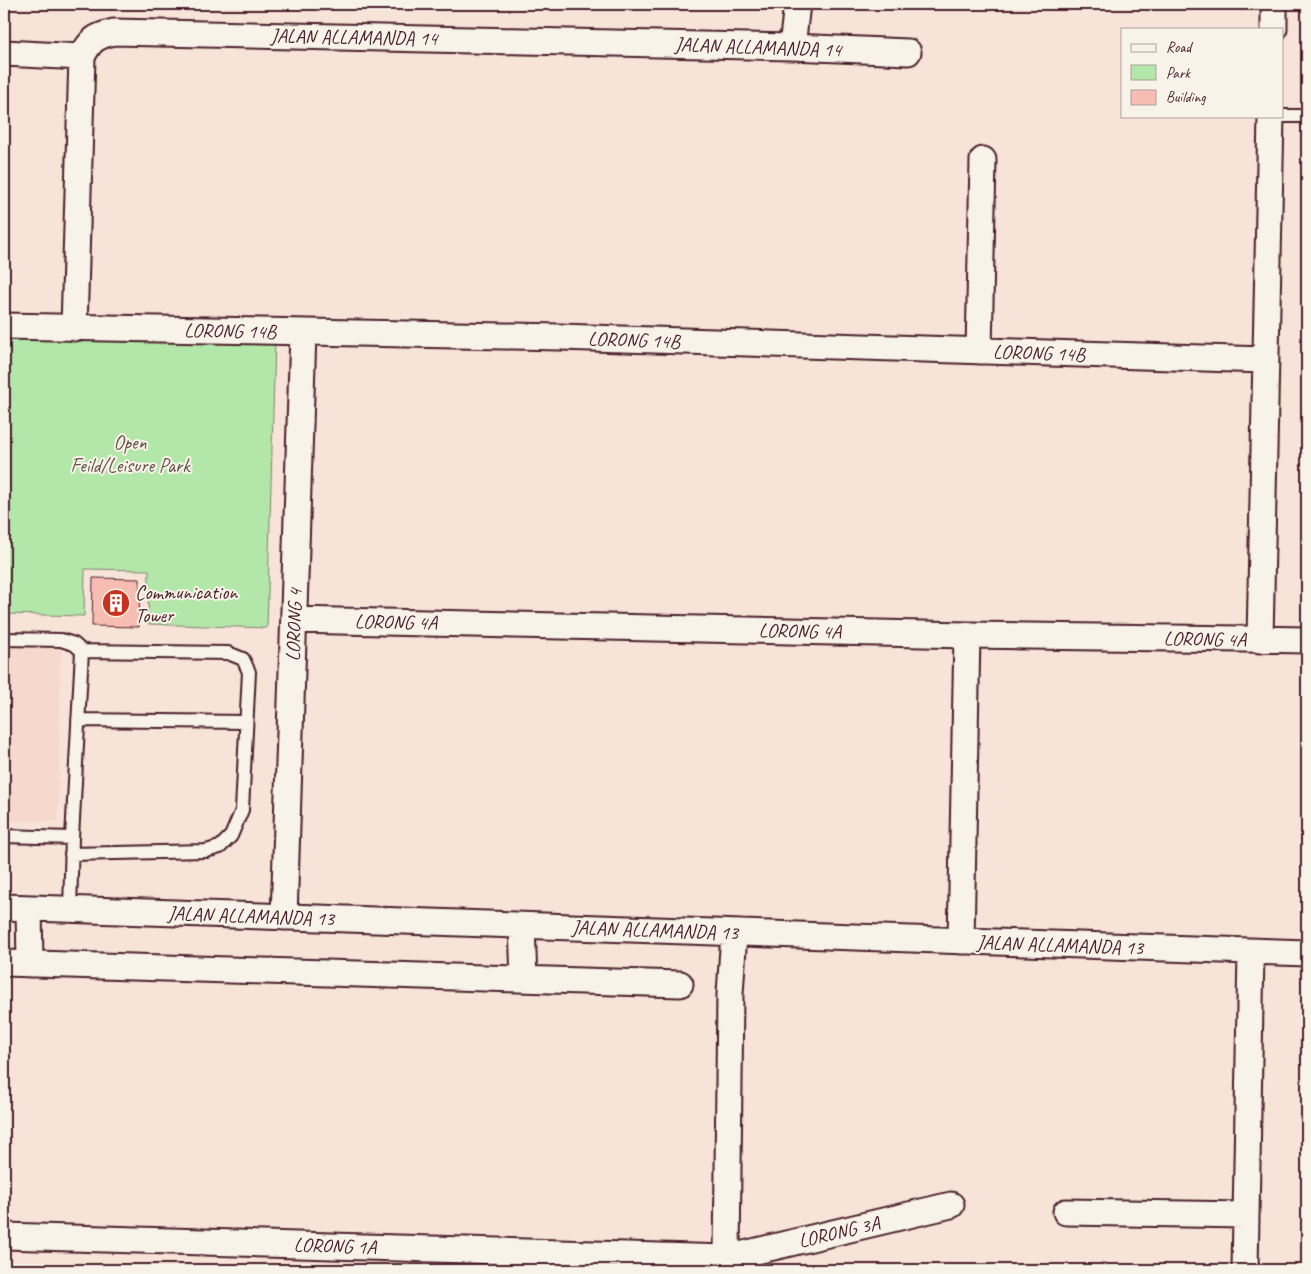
<svg xmlns="http://www.w3.org/2000/svg" width="1311" height="1274" viewBox="0 0 1311 1274" font-family="Caveat,sans-serif">
<style>
.built{fill:#f7d8cd}
.green{fill:#b3e7a9;stroke:#7e836a}
.building{fill:#f8bdb2;stroke:#4a1f2b}
.lines{fill:none;stroke-linecap:round;stroke-linejoin:round}
.lane-casing{stroke:#4a1f2b;stroke-width:16}
.street-casing{stroke:#4a1f2b;stroke-width:29}
.lane{stroke:#f7f3e8;stroke-width:12}
.street{stroke:#f7f3e8;stroke-width:25}
.labels{text-anchor:middle;dominant-baseline:central;stroke-width:4;stroke-linejoin:round;paint-order:stroke}
.street-label{font-size:20px;fill:#4a1f2b;stroke:#f7f3e8}
.park-label{font-size:20px;fill:#64514a;stroke:#f7f3e8}
.poi-label{font-size:20px;fill:#4a1f2b;stroke:#f7f3e8;text-anchor:start}
</style>
<rect width="100%" height="100%" fill="#f7e3d8"/>
<filter id="ink" filterUnits="userSpaceOnUse"><feTurbulence type="fractalNoise" baseFrequency=".02" numOctaves="2"/><feDisplacementMap in="SourceGraphic" scale="10" xChannelSelector="R" yChannelSelector="G"/><feConvolveMatrix kernelMatrix="1 2 1 2 8 2 1 2 1" color-interpolation-filters="sRGB"/></filter>
<g filter="url(#ink)">
<path class="built" d="M4,637l57,1 -3,183h-54z"/>
<path class="green" d="M4,335l271,5 -8,288 -119,-4 1,-54 -64,-1 -1,47 -80,-2z"/>
<path class="building" d="M93,578l47,1 -1,48 -47,-1z"/>
<g class="lines">
<defs>
<path id="lane" d="M1282,116h25
M4,639l57,1 13,4 8,7 -10,187 -2,72
M78,720l168,2
M4,836l68,2
M71,854l135,-3 14,-4 11,-11 11,-26 7,-138 -6,-13 -15,-6 -146,-2"/>
<path id="street" d="M1274,29v-25
M792,47l5,-43
M4,53l78,4
M4,326l556,11 705,23
M74,328l8,-271c8,-17 14,-21 32,-25l678,15 116,5
M979,351l4,-191
M294,620l673,15 340,5
M1260,640l11,-524
M4,907l1303,46
M29,908l1,56
M284,917l19,-584
M522,926l2,53
M961,941l6,-306
M4,963l676,21
M1066,1212l179,3
M4,1236l723,22 224,-53
M728,1270l-1,-12 3,-264 4,-61
M1245,1270l6,-318"/>
</defs>
<use href="#lane" class="lane-casing"/>
<use href="#street" class="street-casing"/>
<use href="#lane" class="lane"/>
<use href="#street" class="street"/>
</g>
</g>
<defs>
<symbol id="building-disc" viewBox="-11 -11 22 22"><circle r="9.5" fill="#c8321e" stroke="#f7f3e8"/><path d="M-4-6H4V6H1V3H-1V6H-4ZM-2.5-4.3h1.7v1.8h-1.7ZM.8-4.3h1.7v1.8H.8ZM-2.5-1h1.7V.8h-1.7ZM.8-1h1.7V.8H.8Z" fill="#fff"/></symbol>
</defs>
<g fill-rule="evenodd">
<use href="#building-disc" x="100" y="587" width="32" height="32"/>
</g>
<g class="labels">
<g class="street-label">
<text transform="translate(354 37) rotate(1)">JALAN ALLAMANDA 14</text>
<text transform="translate(758 47) rotate(2)">JALAN ALLAMANDA 14</text>
<text transform="translate(230 331) rotate(1)">LORONG 14B</text>
<text transform="translate(634 340) rotate(2)">LORONG 14B</text>
<text transform="translate(1039 353) rotate(2)">LORONG 14B</text>
<text transform="translate(396 622) rotate(1)">LORONG 4A</text>
<text transform="translate(294 625) rotate(-88)">LORONG 4</text>
<text transform="translate(800 631) rotate(1)">LORONG 4A</text>
<text transform="translate(1205 639) rotate(1)">LORONG 4A</text>
<text transform="translate(251 916) rotate(2)">JALAN ALLAMANDA 13</text>
<text transform="translate(655 930) rotate(2)">JALAN ALLAMANDA 13</text>
<text transform="translate(1060 945) rotate(2)">JALAN ALLAMANDA 13</text>
<text transform="translate(839 1232) rotate(-13)">LORONG 3A</text>
<text transform="translate(335 1246) rotate(2)">LORONG 1A</text>
</g>
<g class="park-label">
<text x="130" y="442">Open<tspan x="130" dy="23">Feild/Leisure Park</tspan></text>
</g>
<g class="poi-label">
<text x="135" y="592">Communication<tspan x="135" dy="23">Tower</tspan></text>
</g>
</g>
<rect width="1311" height="1274" fill="none" stroke="#f7f3e8" stroke-width="20"/>
<rect x="10" y="10" width="1291" height="1254" fill="none" stroke="#4a1f2b" stroke-width="2" filter="url(#ink)"/>
<rect x="1121" y="28" width="162" height="90" fill="#f7f3e8" stroke="#b29e9c"/>
<rect x="1131" y="44" width="25" height="8" fill="#f7f3e8" stroke="#b29e9c"/>
<text x="1166" y="52" font-size="15" fill="#4a1f2b">Road</text>
<rect x="1131" y="65" width="25" height="15" fill="#b3e7a9" stroke="#b29e9c"/>
<text x="1166" y="78" font-size="15" fill="#4a1f2b">Park</text>
<rect x="1131" y="90" width="25" height="15" fill="#f8bdb2" stroke="#b29e9c"/>
<text x="1166" y="102" font-size="15" fill="#4a1f2b">Building</text>
</svg>
